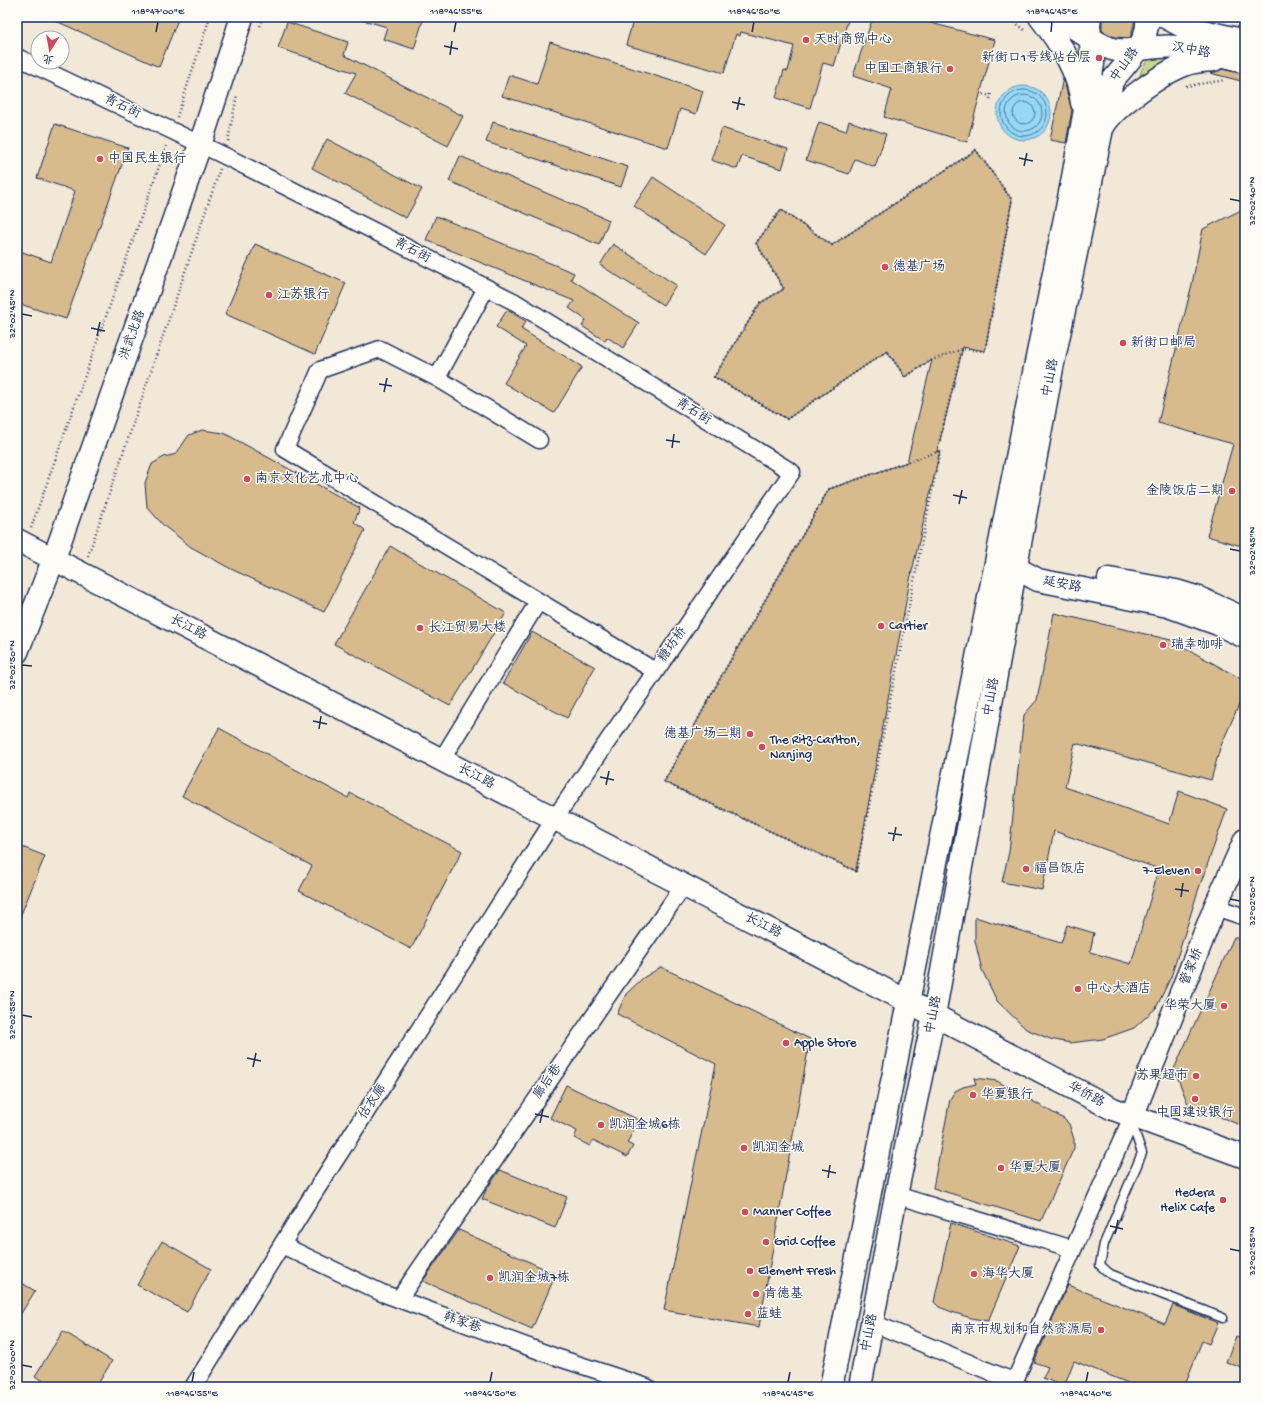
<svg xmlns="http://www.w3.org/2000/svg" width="1262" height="1404" viewBox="0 0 1262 1404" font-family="'Gochi Hand','LXGW WenKai TC',sans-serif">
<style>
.green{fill:#c8da8e;stroke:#728476}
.water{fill:#95d9f7;stroke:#6495ba}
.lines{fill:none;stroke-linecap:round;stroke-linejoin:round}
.shore{stroke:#4c739b;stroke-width:1}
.building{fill:#d7bb8c;stroke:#1b2f5e}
.lane-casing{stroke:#1b2f5e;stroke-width:11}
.street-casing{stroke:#1b2f5e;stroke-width:19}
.secondary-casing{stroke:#1b2f5e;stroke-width:25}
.primary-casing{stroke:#1b2f5e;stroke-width:25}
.path{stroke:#1b2f5e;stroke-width:2.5;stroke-dasharray:1 3;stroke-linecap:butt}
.lane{stroke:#fdfcf7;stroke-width:8}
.street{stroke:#fdfcf7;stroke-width:16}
.secondary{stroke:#fdfcf7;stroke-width:22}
.primary{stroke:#fdfcf7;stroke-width:22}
.ticks{fill:none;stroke:#1b2f5e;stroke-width:1.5}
.poi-dot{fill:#d1495b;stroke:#fdfcf7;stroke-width:1.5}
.labels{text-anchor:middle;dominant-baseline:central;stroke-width:3;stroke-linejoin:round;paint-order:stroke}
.poi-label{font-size:13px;fill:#1b2f5e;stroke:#fdfcf7;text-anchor:start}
.street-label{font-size:13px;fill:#1b2f5e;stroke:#fdfcf7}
.neatline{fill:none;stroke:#1b2f5e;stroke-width:1.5}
.ticks-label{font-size:10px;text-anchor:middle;fill:#1b2f5e}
</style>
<rect width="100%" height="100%" fill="#f2e8d7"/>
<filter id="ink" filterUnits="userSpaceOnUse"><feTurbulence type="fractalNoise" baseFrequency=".025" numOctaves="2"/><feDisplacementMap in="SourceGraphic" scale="8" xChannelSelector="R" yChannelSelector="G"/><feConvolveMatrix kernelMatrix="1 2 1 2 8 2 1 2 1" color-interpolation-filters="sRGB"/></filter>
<g filter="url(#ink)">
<path class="green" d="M1151,57h21l3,2 -36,20c2,-9 5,-16 12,-22z"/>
<path class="water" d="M997 113a27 27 0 1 1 54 0a27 27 0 1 1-54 0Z"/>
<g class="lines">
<path class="shore" d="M1001 113a23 23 0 1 1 46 0a23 23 0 1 1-46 0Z
M1006 113a18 18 0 1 1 36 0a18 18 0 1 1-36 0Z
M1013 113a11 11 0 1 1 22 0a11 11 0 1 1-22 0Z"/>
</g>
<path class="building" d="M47,17h132l-20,50z
M363,17h61l-10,32 -31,-10 4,-12 -24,-7z
M634,17h215l-15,49 -11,-3 -13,45 -34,-10 8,-28 4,1 6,-25 -53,-14 -1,4 -4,-2 -12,39 -98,-28z
M873,17h44l-1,2 79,21 -28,102 -83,-25 8,-28 -39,-13z
M1102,17h32v8l-4,13 -15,-1 -13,-6z
M287,22l61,20 -4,13 119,61 -15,30 -103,-53 11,-20 -78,-25z
M550,42l153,49 -7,23 -16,-5 -12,39 -166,-52 7,-21 28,9z
M1222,69l23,5v8l-35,-9z
M1063,78l9,32 -6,33 -16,-3z
M849,121l37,13 -11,33 -20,-8 -6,15 -43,-14 13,-38 27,9z
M493,122l135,45 -7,20 -135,-45z
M55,124l73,24 -62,171 -49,-16v-53l34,12 24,-71 -38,-13z
M722,128l66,21 -6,20 -40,-13 -5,13 -26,-9z
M327,139l95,50 -16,29 -94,-50z
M976,150l36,50 -27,151 -22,-4 -26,105 3,-1 -30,129 -54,291 -192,-89 58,-107 107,-186 78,-27 25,-102 -27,17 -18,-26 -100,68 -73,-42 46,-74 24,-14 -28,-46 25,-33 51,35z
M460,156l149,64 -10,25 -150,-64z
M653,177l72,48 -19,29 -72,-48z
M1245,208v339l-38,-11 26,-92 -75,-21 34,-139 11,-55z
M436,216l138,57 -3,6 68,44 -16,25 -16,-11 -2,4 -23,-15 4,-6 -17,-12 5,-7 -148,-61z
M255,244l91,39 -31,71 -90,-40z
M613,244l63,41 -13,20 -63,-40z
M507,310l19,11 -5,8 61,38 -28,46 -50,-30 22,-37 -30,-19z
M202,430l22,3 136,75 -6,14 11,8 -41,82 -93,-43 -40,-22 -27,-21 -17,-19 -2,-24 7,-19 12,-7 12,-3 13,-19z
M390,546l116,67 -56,93 -116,-62z
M1054,613l117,27 74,41v10l-25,57 -9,32 -136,-37 -10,44 104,37 10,-33 48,18 -29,82 -27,86 -15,31 -22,20 -31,11 -33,4 -20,-4 -24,-10 -29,-28 -15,-31 -7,-29v-24l86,26 6,-18 27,8 -4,19 41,12 28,-95 -105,-38 -12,59 -40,-8 7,-30 15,-137 13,-15z
M532,632l63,35 -28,51 -64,-35z
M219,728l129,70 2,-5 112,58 -51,98 -112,-58 13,-25 -130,-70z
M17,845l28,11 -28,68z
M1234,937l11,5v185l-57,-23 -14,-35z
M661,967l149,72 -51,288 -95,-17 52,-246 -99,-50 9,-20 17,-16z
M974,1078l23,3 67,38 5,5 5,15v9l-33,73 -108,-33 17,-89 5,-8 8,-4 13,-3z
M566,1085l73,35 -12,23 6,3 -6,11 -34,-17 -3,6 -16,-8 3,-7 -27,-13z
M500,1170l67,27 -12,31 -73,-29 4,-9z
M951,1223l69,23 -32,75 -17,-3 -19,-6 -13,-5 -5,-5z
M459,1230l97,44 -24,55 -109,-48z
M162,1241l49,28 -24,43 -50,-27z
M17,1280l18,11 -18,29z
M1068,1285l97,39 8,-19 45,18 -9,21 -7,-3 -18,46h-46l-64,-26 -10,25 -21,-8 5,-11 -14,-5z
M63,1331l49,30 -16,26h-42l-19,-11z
M1236,1336l9,4v29l-19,-7z"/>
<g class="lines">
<defs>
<path id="lane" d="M1131,1121l11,32 -38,91 -4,21 10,9 113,44
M1015,1382l15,5"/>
<path id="street" d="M17,57l208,99 290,146 277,170 -237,346 -246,383 -116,186
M437,378l49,-90
M539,440l-102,-62 -57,-29 -60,21 -35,79 370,222
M442,759l96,-157
M1215,907l30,10
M896,1195l177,54
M282,1245l100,48 171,63 94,31
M399,1299l285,-414
M873,1323l142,59
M1012,1387l120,-270"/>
<path id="secondary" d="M17,540l890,461 206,108 132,48
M1016,568l22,12 130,26 50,18 27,13
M1109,579l67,12 23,7 46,21
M17,652l37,-94 146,-413 42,-128
M1132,1117l83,-210 30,-67"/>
<path id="primary" d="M1040,17c20,26 38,53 42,86
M1059,17c17,11 34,26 53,32 16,5 45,-5 64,-2 23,3 46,10 69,15
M1165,17l17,9 63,15
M1103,127c10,-20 62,-56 84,-63 8,-3 18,-3 27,-4
M831,1387l241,-1204 21,-119 -4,-39 1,-8
M860,1387l36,-192 38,-180 118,-647 60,-287c14,-18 38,-39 35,-64"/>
</defs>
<use href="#lane" class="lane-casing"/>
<use href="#street" class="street-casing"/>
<use href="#secondary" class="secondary-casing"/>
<use href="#primary" class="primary-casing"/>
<path class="path" d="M1008,17l18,14
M1234,17l5,3
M260,26l3,-9
M1186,86l39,-6
M983,94l8,2
M990,99l1,-6
M177,117l33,-100
M228,141l9,-46
M940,451l-84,420 -192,-89 58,-107 107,-186z
M937,452l25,-103 23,2 27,-151 -36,-50 -144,95 -51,-35 -25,33 28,46 -24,14 -46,74 73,42 100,-68 18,26 27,-17 30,-11
M31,528l136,-384
M88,556l132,-387"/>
<use href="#lane" class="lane"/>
<use href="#street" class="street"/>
<use href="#secondary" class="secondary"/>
<use href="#primary" class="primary"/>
</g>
</g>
<path class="ticks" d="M156,32l2,-10M454,32l2,-10M752,32l2,-10M1051,32l1,-10M444,46l14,3M450,55l2,-14M732,102l13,3M737,110l3,-13M1019,158l14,3M1024,166l3,-13M1230,199l10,2M22,314l10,2M91,328l14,3M97,336l3,-14M379,384l13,2M384,392l3,-14M666,440l14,2M672,448l2,-14M953,495l14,3M959,504l3,-14M1230,549l10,2M22,665l10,1M313,721l14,3M319,729l2,-13M600,777l14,3M606,785l3,-14M888,833l14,2M893,841l3,-14M1175,889l14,2M1181,897l2,-14M1230,899l10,2M22,1015l10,2M247,1058l14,3M253,1067l3,-14M535,1114l14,3M540,1123l3,-14M822,1170l14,3M828,1178l2,-13M1110,1226l13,3M1115,1234l3,-14M1230,1249l10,2M22,1365l10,2M192,1382l2,-10M490,1382l2,-10M788,1382l2,-10M1086,1382l2,-10"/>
<g class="poi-dot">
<circle cx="806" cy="40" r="4"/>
<circle cx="1099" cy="58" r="4"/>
<circle cx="950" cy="69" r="4"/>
<circle cx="100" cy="159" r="4"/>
<circle cx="885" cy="267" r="4"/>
<circle cx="269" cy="295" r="4"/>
<circle cx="1123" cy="343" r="4"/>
<circle cx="247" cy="479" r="4"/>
<circle cx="1232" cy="491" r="4"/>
<circle cx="881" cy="626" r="4"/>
<circle cx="420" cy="628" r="4"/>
<circle cx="1163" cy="645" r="4"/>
<circle cx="750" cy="734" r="4"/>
<circle cx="762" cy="747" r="4"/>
<circle cx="1026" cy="869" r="4"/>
<circle cx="1198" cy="871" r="4"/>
<circle cx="1078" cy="989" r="4"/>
<circle cx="1224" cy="1006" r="4"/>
<circle cx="786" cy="1043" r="4"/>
<circle cx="1196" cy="1076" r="4"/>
<circle cx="973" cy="1095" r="4"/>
<circle cx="1195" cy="1099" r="4"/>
<circle cx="601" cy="1125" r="4"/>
<circle cx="744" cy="1148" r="4"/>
<circle cx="1001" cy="1168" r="4"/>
<circle cx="1223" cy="1200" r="4"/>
<circle cx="745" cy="1212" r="4"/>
<circle cx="766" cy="1242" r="4"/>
<circle cx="750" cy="1271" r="4"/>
<circle cx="974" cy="1274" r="4"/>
<circle cx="490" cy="1278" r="4"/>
<circle cx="756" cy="1294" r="4"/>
<circle cx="748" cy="1314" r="4"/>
<circle cx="1101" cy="1330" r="4"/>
</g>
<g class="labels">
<g class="poi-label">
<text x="814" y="40">天时商贸中心</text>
<text x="1091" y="58" text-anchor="end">新街口1号线站台层</text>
<text x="942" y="69" text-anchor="end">中国工商银行</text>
<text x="108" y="159">中国民生银行</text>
<text x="893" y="267">德基广场</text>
<text x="277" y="295">江苏银行</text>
<text x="1131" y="343">新街口邮局</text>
<text x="255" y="479">南京文化艺术中心</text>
<text x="1224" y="491" text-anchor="end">金陵饭店二期</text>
<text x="889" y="626">Cartier</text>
<text x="428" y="628">长江贸易大楼</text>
<text x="1171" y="645">瑞幸咖啡</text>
<text x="742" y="734" text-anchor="end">德基广场二期</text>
<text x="770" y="740">The Ritz-Carlton,<tspan x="770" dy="15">Nanjing</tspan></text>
<text x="1034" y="869">福昌饭店</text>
<text x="1190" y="871" text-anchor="end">7-Eleven</text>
<text x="1086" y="989">中心大酒店</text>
<text x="1216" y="1006" text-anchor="end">华荣大厦</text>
<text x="794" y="1043">Apple Store</text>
<text x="1188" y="1076" text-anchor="end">苏果超市</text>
<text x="981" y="1095">华夏银行</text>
<text x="1195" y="1113" text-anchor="middle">中国建设银行</text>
<text x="609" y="1125">凯润金城6栋</text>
<text x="752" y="1148">凯润金城</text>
<text x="1009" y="1168">华夏大厦</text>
<text x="1215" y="1193" text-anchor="end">Hedera<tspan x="1215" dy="15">Helix Cafe</tspan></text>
<text x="753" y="1212">Manner Coffee</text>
<text x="774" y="1242">Grid Coffee</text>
<text x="758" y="1271">Element Fresh</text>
<text x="982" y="1274">海华大厦</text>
<text x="498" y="1278">凯润金城7栋</text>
<text x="764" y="1294">肯德基</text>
<text x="756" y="1314">蓝蛙</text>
<text x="1093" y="1330" text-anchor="end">南京市规划和自然资源局</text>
</g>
<g class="street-label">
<text transform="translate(1191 51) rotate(10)">汉中路</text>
<text transform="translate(1125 65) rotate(-54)">中山路</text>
<text transform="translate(122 107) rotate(26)">青石街</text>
<text transform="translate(412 251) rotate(27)">青石街</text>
<text transform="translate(133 335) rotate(-70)">洪武北路</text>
<text transform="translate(1051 378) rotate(-79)">中山路</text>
<text transform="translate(693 412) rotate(32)">青石街</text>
<text transform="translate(1062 585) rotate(11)">延安路</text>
<text transform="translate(188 628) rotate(27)">长江路</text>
<text transform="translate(673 645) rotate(-55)">糖坊桥</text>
<text transform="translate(992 697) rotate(-80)">中山路</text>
<text transform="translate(476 777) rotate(27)">长江路</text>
<text transform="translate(763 926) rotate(27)">长江路</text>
<text transform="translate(1192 967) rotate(-68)">管家桥</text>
<text transform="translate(934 1015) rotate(-79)">中山路</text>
<text transform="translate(548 1082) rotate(-55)">廊后巷</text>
<text transform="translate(1086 1095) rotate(28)">华侨路</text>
<text transform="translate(373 1102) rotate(-57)">估衣廊</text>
<text transform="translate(462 1323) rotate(20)">韩家巷</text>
<text transform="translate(870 1333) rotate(-79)">中山路</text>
</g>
</g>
<rect width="1262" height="1404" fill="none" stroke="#fdfcf7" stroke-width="44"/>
<g transform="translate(50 50) rotate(191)"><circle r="19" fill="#fdfcf7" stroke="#a3aaba"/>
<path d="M0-3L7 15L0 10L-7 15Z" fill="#d1495b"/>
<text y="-6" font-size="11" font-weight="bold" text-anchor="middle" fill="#1b2f5e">北</text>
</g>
<rect x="22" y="22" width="1218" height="1360" class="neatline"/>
<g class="ticks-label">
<text x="158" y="14">118°47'00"E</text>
<text x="456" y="14">118°46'55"E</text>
<text x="754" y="14">118°46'50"E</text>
<text x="1052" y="14">118°46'45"E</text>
<text transform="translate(1251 201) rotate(-90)" y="4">32°02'40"N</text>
<text transform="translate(11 314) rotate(-90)" y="4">32°02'45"N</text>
<text transform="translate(1251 551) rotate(-90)" y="4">32°02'45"N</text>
<text transform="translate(11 665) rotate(-90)" y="4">32°02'50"N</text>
<text transform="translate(1251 901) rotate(-90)" y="4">32°02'50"N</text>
<text transform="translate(11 1015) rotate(-90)" y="4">32°02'55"N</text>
<text transform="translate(1251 1251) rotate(-90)" y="4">32°02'55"N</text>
<text transform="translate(11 1365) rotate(-90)" y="4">32°03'00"N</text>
<text x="192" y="1396">118°46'55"E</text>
<text x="490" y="1396">118°46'50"E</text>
<text x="788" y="1396">118°46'45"E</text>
<text x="1086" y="1396">118°46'40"E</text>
</g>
</svg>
